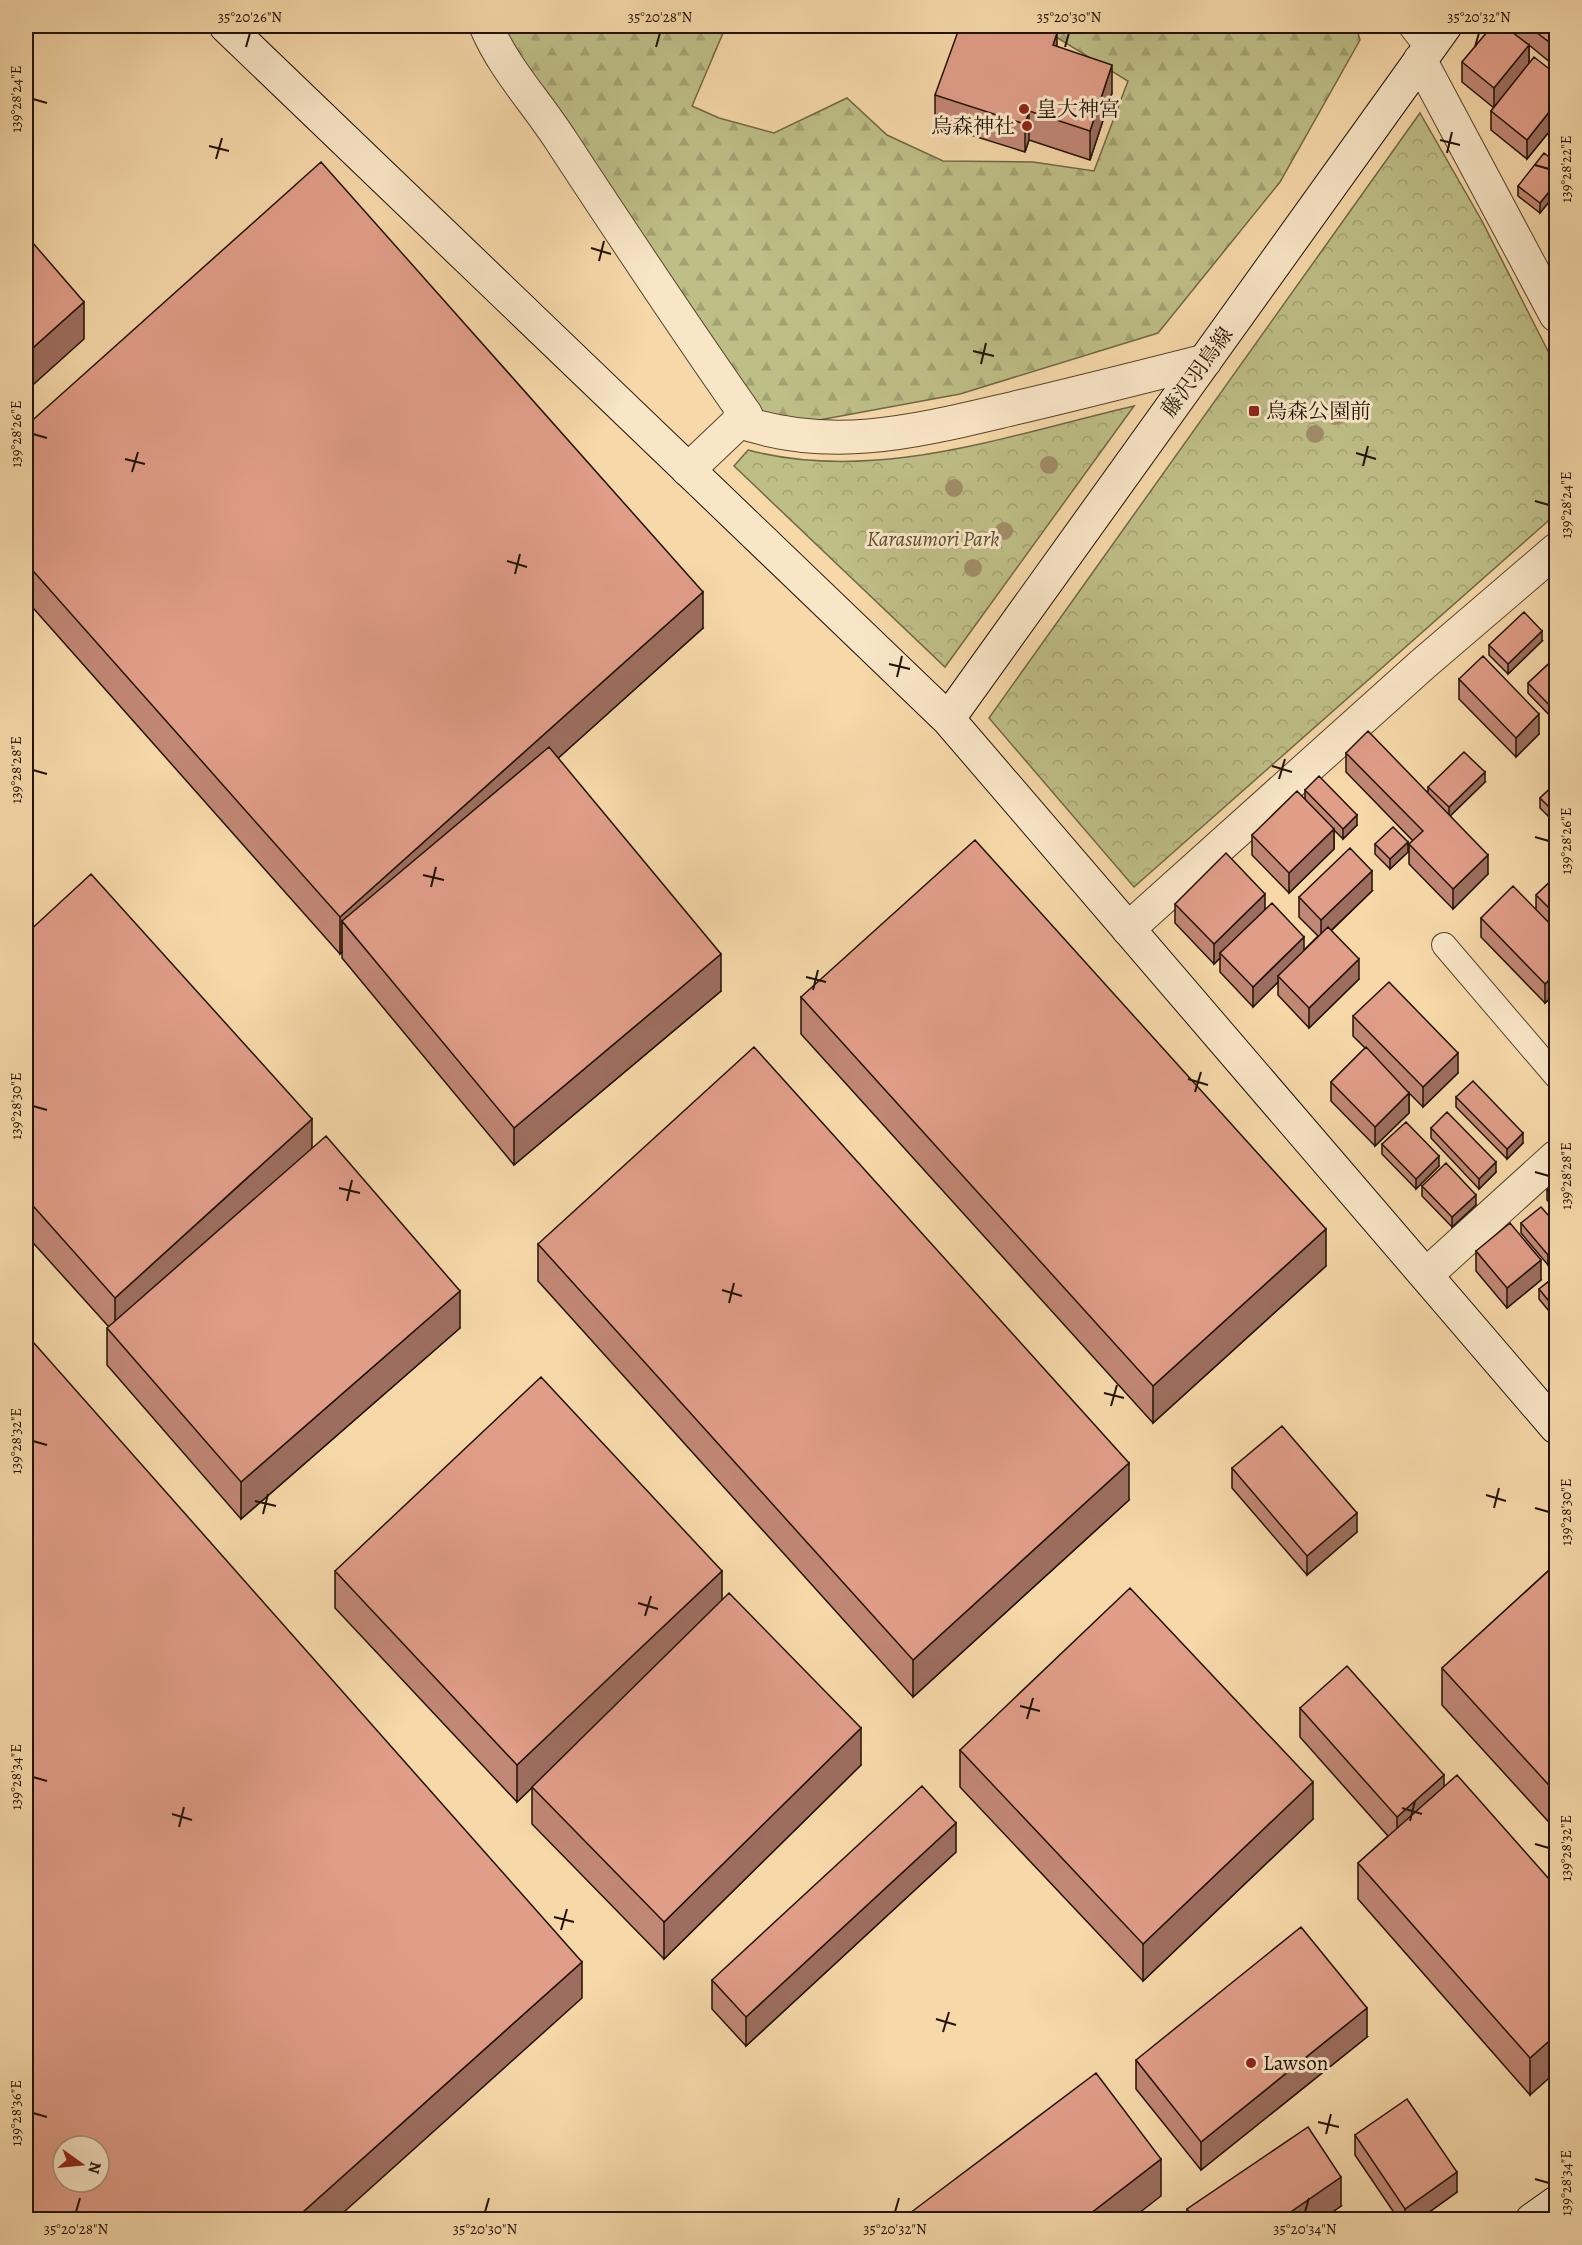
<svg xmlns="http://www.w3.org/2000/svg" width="1582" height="2245" viewBox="0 0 1582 2245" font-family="Alegreya,'Noto Serif JP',serif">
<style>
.forest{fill:url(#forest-firs);stroke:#706846;stroke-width:1.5}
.park{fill:url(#park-crowns);stroke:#706846;stroke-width:1.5}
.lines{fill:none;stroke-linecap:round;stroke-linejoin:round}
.lane-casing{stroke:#57442e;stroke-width:26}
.street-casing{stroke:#57442e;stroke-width:35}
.secondary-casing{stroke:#221305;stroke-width:35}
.lane{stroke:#f9e6c7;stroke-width:24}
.street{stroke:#f9e6c7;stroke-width:33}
.secondary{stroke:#f9e6c7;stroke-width:33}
.tree{fill:#a08d68}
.wall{fill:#c18775;stroke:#221305;stroke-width:1.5}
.shaded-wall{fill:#9d6e5f;stroke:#221305;stroke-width:1.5}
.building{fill:#e09d88;stroke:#221305;stroke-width:1.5;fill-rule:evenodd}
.ticks{fill:none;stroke:#221305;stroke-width:2}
.poi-dot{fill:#8f2418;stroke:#f9e6c7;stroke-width:2}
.labels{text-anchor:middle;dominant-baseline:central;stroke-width:6;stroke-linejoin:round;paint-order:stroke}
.poi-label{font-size:21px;fill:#221305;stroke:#f9e6c7;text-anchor:start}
.street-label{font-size:21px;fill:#221305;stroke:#f9e6c7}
.park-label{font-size:21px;font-style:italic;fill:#594f32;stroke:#f9e6c7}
.neatline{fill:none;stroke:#221305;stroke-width:2}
.ticks-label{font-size:15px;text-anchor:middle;fill:#221305}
</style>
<defs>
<pattern id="forest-firs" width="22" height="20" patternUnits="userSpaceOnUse" patternTransform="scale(1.5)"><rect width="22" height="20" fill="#bebe87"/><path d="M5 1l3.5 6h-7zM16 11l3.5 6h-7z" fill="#a3a273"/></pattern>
<pattern id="park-crowns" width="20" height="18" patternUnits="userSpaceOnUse" patternTransform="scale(1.5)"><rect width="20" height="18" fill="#bebe87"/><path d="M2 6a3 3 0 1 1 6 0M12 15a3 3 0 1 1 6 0" fill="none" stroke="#a3a273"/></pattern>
</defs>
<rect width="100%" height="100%" fill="#f6d8a9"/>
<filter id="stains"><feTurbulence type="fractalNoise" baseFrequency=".00333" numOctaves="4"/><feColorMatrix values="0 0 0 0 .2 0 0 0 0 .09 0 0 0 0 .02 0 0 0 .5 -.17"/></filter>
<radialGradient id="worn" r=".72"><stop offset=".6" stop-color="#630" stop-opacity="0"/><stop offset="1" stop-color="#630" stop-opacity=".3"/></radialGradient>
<path class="forest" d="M501,26h225l-34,80 27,12 55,15 73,-35 40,37 56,26 90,1 61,9 34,-90 -90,-55h318l4,14 -80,142 -122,151 -198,61 -146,27 -59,-8 -227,-339z"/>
<path class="park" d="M1420,113l62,108 74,146v147l-422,373 -145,-169z
M1134,406l-189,261 -211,-201 14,-16c128,34 261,-15 386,-44z"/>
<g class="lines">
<defs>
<path id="lane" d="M1444,945l112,131"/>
<path id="street" d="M486,26c17,41 50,76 74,113 61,93 122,185 186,276l-58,55
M1416,26l15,19
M1420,60l136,255
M738,421c95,33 183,9 277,-13 64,-15 127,-31 190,-47
M1128,929l295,-265 133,-114
M1426,1275l130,-118"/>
<path id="secondary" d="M226,26l722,693 608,708
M948,719l497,-693
M1532,2220l24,-17"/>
</defs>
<use href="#lane" class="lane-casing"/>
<use href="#street" class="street-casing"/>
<use href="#secondary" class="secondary-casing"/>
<use href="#lane" class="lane"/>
<use href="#street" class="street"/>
<use href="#secondary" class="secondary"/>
</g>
<g class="tree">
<circle cx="1335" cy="416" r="9"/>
<circle cx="1315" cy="434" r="9"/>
<circle cx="1049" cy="465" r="9"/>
<circle cx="954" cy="488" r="9"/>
<circle cx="1004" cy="531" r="9"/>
<circle cx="973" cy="568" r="9"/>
</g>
<path class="wall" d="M1504,26h53v42l-28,-23v19l28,11v47l-30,37 -36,-29v-19l3,-3 -32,-26v-20z
M1057,46l55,47 -22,67 -61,-20 -4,12 -90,-28v-29z
M1557,163v29l-17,21 -22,-17v-10z
M26,426l677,202 -145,130 163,233 -207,174 -172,-207v-6l-2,2 -314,-354z
M1542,641l-34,33 -19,-19v-10z
M1557,656v60l-4,3 -25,-26v-10z
M1459,679l80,55 -23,23 -57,-58z
M1346,753l82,39v-5l57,-5 -35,34 38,58 -35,35 -44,-45v-20l4,-3 -67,-69z
M1557,782v43l-17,-17v-10z
M1305,790l52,35 -14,14 -9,-9v19l-45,44 -37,-38v-20l53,-36z
M1375,844l33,8 -18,17 -15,-15z
M1557,875v117l-12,11 -64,-66v-19l55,-8v-15z
M1372,891l-41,40 28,48 -50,49 -31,-33v-13l-25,25 -33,-35v-14l-6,6 -39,-41v-19l90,5 39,41 14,-14 -19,-19v-20z
M26,934l286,214 148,180 -219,191 -134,-154v-37l2,-1 -83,-92z
M1557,996v34l-8,-7v-20z
M801,997l525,269 -173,157 -352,-389z
M1353,1016l105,57 -35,34 -14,-14v20l-34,33 -44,-45v-19l34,-34 -12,-12z
M1456,1097l67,46 -16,16 -51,-52z
M1431,1128l65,44 -17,17 -48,-51z
M1382,1144l57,22 -23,23 -34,-35z
M1557,1181v30l-10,-11v-10z
M1422,1186l54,19 -24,22 -30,-31z
M1521,1223l36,2v33l-9,7 -27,-32z
M538,1244l591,256 -216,197 -375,-416z
M1476,1251l65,29 -34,28 -31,-37z
M1557,1275l-4,41 -14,-17v-10z
M1232,1468l125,64 -50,43 -75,-87z
M1557,1563v268l-115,-126v-37z
M335,1571l387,29 139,165 -197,194 -132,-135v-37l-15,15 -182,-194z
M1300,1708l144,79 113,101 -27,207 -172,-196v-36l30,-27 -88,-99z
M960,1750l353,69 -170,162 -183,-194z
M956,1852l-210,194 -34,-37v-29z
M1367,2037l-166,133 -65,-81v-29z
M1355,2135l102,57 -39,28h-19l-44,-65z
M1341,2206l-20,14h-134v-11z"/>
<path class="shaded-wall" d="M1057,33v29l-4,-17z
M1529,45v20l-35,43v-20z
M1112,65v28l-22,67v-29z
M1557,102v20l-30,37v-19z
M1029,111v29l-4,12v-28z
M1557,182v10l-17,21v-10z
M84,302v37l-58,52v-37z
M703,592v36l-346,311 -15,-18v31l-2,2v-37z
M1542,631v10l-34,33v-10z
M1557,706v10l-4,3v-10z
M1539,714v20l-23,23v-19z
M1485,772v10l-36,35v-10z
M1357,815v10l-14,14v-10z
M1334,829v20l-45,44v-20z
M1408,842v10l-18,17v-10z
M1488,855v19l-35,35v-20z
M1372,871v20l-51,49v-20z
M1265,894v19l-45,40v5l-6,6v-20z
M1304,937v19l-26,20v6l-25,25v-20z
M721,954v37l-207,174v-37z
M1359,959v20l-50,49v-20z
M1557,972v20l-12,11v-19z
M1458,1053v20l-35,34v-20z
M1409,1093v20l-34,33v-19z
M312,1119v37l-197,178v-36z
M1523,1133v10l-16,16v-10z
M1439,1156v10l-23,23v-10z
M1496,1162v10l-17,17v-10z
M1476,1195v10l-24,22v-10z
M1326,1229v37l-173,157v-37z
M1557,1248v10l-9,7v-10z
M1541,1260v20l-34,28v-20z
M460,1291v37l-219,191v-37z
M1557,1303v10l-4,3v-10z
M1129,1463v37l-216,197v-37z
M1357,1513v19l-50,43v-19z
M722,1571v37l-205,194v-37z
M861,1728v37l-197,194v-37z
M1444,1775v29l-47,42v-29z
M1313,1782v37l-170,162v-37z
M956,1823v29l-210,194v-29z
M582,1962v36l-247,222h-41z
M1367,2008v29l-166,133v-28z
M1557,2034v37l-27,24v-37z
M1161,2159v37l-31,24h-48z
M1457,2172v20l-39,28h-13v-11z
M1341,2177v29l-20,14h-42z"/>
<path class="building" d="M960,26h74l23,7 -4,12 59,20 -22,66 -61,-20 -4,13 -90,-29z
M1492,26h12l25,19 -35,43 -32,-26z
M1528,26h29v22z
M1534,57l23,18v27l-30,38 -36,-29z
M1544,153l13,10v19l-17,21 -22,-17z
M321,162l382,430 -363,325 -314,-354v-137z
M26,235l58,67 -58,52z
M1524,612l18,19 -34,33 -19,-19z
M1483,656l56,58 -23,24 -57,-59z
M1557,656v50l-4,3 -25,-26z
M1368,731l120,124 -35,34 -44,-45 14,-13 -77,-78z
M549,747l172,207 -207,174 -172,-207z
M1464,752l21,20 -36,35 -21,-20z
M1319,776l38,39 -14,14 -38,-39z
M1557,782v33l-17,-17z
M1297,791l37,38 -45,44 -37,-38z
M1393,827l15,15 -18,17 -15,-15z
M975,840l351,389 -173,157 -352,-389z
M1350,848l22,23 -51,49 -22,-23z
M1226,853l39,41 -51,50 -39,-40z
M91,874l221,245 -197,179 -89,-100v-264z
M1557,875v41l-21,-21z
M1513,886l44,45v41l-12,12 -64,-66z
M1272,903l32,34 -51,50 -33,-34z
M1328,927l31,32 -50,49 -31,-32z
M1389,982l69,71 -35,34 -70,-71z
M1557,996v15l-8,-8z
M754,1047l375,416 -216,197 -375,-416z
M1366,1047l43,46 -34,34 -44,-45z
M1473,1081l50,52 -16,16 -51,-52z
M1447,1112l49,50 -17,17 -48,-51z
M1406,1122l33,34 -23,23 -34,-35z
M326,1136l134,155 -219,191 -134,-154z
M1446,1163l30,32 -24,22 -30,-31z
M1557,1181v20l-10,-11z
M1541,1207l16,18v23l-9,7 -27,-32z
M1510,1223l31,37 -34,28 -31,-37z
M1557,1275v28l-4,3 -14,-17z
M26,1334l556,628 -288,258h-268zM63,2146h36v36h-36z
M541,1377l181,194 -205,194 -182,-194z
M1282,1426l75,87 -50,43 -75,-88z
M1557,1563v231l-115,-126z
M1130,1588l183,194 -170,162 -183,-194z
M729,1593l132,135 -197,194 -132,-135z
M1347,1666l97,109 -47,42 -97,-109z
M1457,1775l100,113v146l-27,24 -172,-195z
M922,1786l34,37 -210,194 -34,-37z
M1301,1927l66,81 -166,134 -65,-82z
M1096,2073l65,86 -79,61h-180v-1z
M1407,2099l50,73 -52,37 -50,-74z
M1308,2127l33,50 -62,43h-85l-7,-11z"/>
<path class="ticks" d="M246,47l4,-14M656,47l4,-14M1065,47l4,-14M1475,47l4,-14M33,99l14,4M1440,140l20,5M209,146l20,5M1447,153l5,-21M216,159l6,-21M1535,165l14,4M591,248l20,6M599,261l5,-20M973,351l21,5M981,364l5,-21M33,434l14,4M1356,453l20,6M125,459l20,5M1363,466l5,-20M132,472l6,-20M1535,501l14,4M507,561l20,6M515,574l5,-20M889,664l21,5M897,677l5,-21M1272,766l20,6M33,770l14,4M1279,779l6,-20M1535,837l14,4M423,875l21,5M431,887l5,-20M806,977l20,5M813,990l5,-20M1188,1079l20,6M1195,1092l6,-20M33,1106l14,4M1535,1172l14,4M339,1188l21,5M347,1201l5,-21M722,1290l20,6M729,1303l5,-20M1104,1393l20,5M1111,1406l6,-21M33,1441l14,4M1486,1495l20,6M255,1501l21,5M1494,1508l5,-20M1535,1508l14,4M263,1514l5,-20M638,1603l20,6M645,1616l6,-20M1020,1706l20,5M1027,1719l6,-21M33,1777l14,4M1402,1808l20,6M172,1814l20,6M1410,1821l5,-20M179,1827l5,-20M1535,1844l14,4M554,1917l20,5M561,1930l6,-21M936,2019l20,6M943,2032l6,-20M33,2113l14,4M1318,2122l21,5M1326,2134l5,-20M1535,2179l14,4M76,2212l4,-14M485,2212l4,-14M895,2212l4,-14M1305,2212l4,-14"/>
<g class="poi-dot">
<circle cx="1024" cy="109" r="6"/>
<circle cx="1027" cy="126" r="6"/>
<rect x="1248" y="405" width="12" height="12" rx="3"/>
<circle cx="1251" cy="2063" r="6"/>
</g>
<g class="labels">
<g class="poi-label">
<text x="1036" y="109">皇大神宮</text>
<text x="1015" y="126" text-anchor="end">烏森神社</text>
<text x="1266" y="411">烏森公園前</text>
<text x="1263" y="2063">Lawson</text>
</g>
<g class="street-label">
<text transform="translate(1197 372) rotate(-54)">藤沢羽鳥線</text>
</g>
<g class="park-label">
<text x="933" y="539">Karasumori Park</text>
</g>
</g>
<rect width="1582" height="2245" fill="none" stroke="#f6d8a9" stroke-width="66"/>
<g transform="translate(81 2164) rotate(105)"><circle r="28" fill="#f9e6c7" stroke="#a39279" stroke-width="1.5"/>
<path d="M0-4.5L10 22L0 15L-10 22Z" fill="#8f2418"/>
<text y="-9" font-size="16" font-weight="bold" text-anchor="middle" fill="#221305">N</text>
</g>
<rect x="33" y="33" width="1516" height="2179" class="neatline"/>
<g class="ticks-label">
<text x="250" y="22">35°20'26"N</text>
<text x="660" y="22">35°20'28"N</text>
<text x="1069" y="22">35°20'30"N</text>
<text x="1479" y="22">35°20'32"N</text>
<text transform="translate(16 99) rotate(-90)" y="5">139°28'24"E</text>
<text transform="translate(1566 169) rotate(-90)" y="5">139°28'22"E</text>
<text transform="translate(16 434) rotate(-90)" y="5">139°28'26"E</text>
<text transform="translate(1566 505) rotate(-90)" y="5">139°28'24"E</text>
<text transform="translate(16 770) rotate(-90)" y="5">139°28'28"E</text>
<text transform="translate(1566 841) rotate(-90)" y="5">139°28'26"E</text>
<text transform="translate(16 1106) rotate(-90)" y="5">139°28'30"E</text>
<text transform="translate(1566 1176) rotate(-90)" y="5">139°28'28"E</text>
<text transform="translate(16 1441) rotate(-90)" y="5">139°28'32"E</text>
<text transform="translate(1566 1512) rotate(-90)" y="5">139°28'30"E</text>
<text transform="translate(16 1777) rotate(-90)" y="5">139°28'34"E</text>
<text transform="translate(1566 1848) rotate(-90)" y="5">139°28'32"E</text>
<text transform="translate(16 2113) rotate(-90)" y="5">139°28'36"E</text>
<text transform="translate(1566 2183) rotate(-90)" y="5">139°28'34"E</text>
<text x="76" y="2234">35°20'28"N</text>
<text x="485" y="2234">35°20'30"N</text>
<text x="895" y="2234">35°20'32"N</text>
<text x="1305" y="2234">35°20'34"N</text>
</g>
<rect width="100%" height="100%" filter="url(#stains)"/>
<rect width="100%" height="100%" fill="url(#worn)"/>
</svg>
